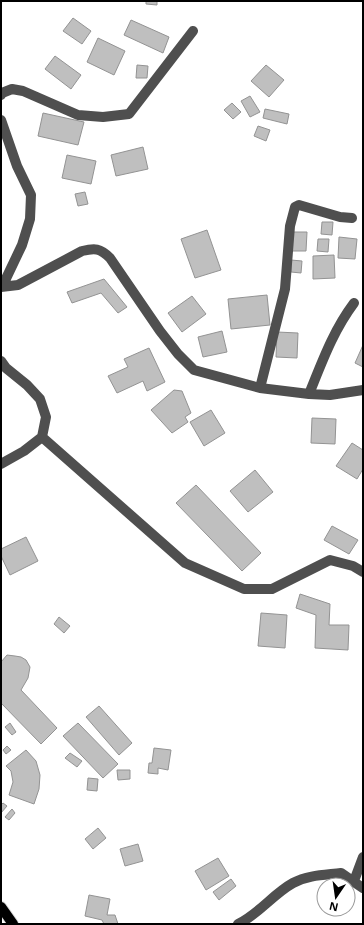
<svg xmlns="http://www.w3.org/2000/svg" width="364" height="925" viewBox="0 0 364 925" font-family="'Open Sans',sans-serif">
<style>
.building{fill:#bfbfbf;stroke:#939393}
.lines{fill:none;stroke-linecap:round;stroke-linejoin:round}
.major-casing{stroke:#dbdbdb;stroke-width:12}
.minor{stroke:#4f4f4f;stroke-width:10}
.major{stroke:#000;stroke-width:10}
</style>
<rect width="100%" height="100%" fill="#fff"/>
<path class="building" d="M146,1h11v4l-11,-1z
M73,18l18,13 -9,13 -19,-13z
M131,20l38,17 -6,16 -39,-18z
M98,38l27,13 -11,24 -27,-13z
M55,56l26,19 -10,14 -26,-20z
M137,65l11,1 -1,12h-11z
M266,65l18,15 -15,17 -18,-16z
M250,96l10,16 -10,5 -9,-16z
M232,103l9,9 -8,7 -9,-9z
M265,109l24,5 -2,10 -24,-6z
M43,113l41,9 -6,23 -40,-9z
M258,126l12,4 -4,11 -12,-5z
M143,147l5,22 -32,7 -5,-21z
M67,155l29,6 -5,23 -29,-6z
M85,192l3,12 -10,2 -3,-12z
M322,222h11l-1,13 -11,-1z
M207,230l14,40 -26,8 -14,-39z
M291,232h16l-1,19h-16z
M339,237l18,2 -2,20 -17,-1z
M318,239h11l-1,13 -11,-1z
M334,255l1,23 -22,1v-23z
M291,260l11,1 -1,12 -10,-1z
M104,279l23,28 -9,6 -17,-20 -29,10 -5,-11z
M267,295l3,30 -39,4 -3,-30z
M192,296l14,18 -24,18 -14,-19z
M222,331l5,21 -24,5 -5,-20z
M277,332l21,1 -1,25 -21,-1z
M363,345v22l-8,-4z
M149,348l16,34 -18,9 -4,-10 -26,12 -9,-17 20,-9 -4,-8z
M174,390l8,1 9,22 -6,4 3,5 -16,11 -21,-23z
M211,410l14,23 -21,13 -14,-24z
M312,418l24,1 -1,25 -24,-1z
M352,443l11,7v19l-6,10 -21,-13z
M255,470l18,22 -25,20 -18,-21z
M196,485l65,68 -19,18 -66,-68z
M332,526l26,14 -9,14 -25,-14z
M26,537l12,24 -28,14 -9,-19v-7z
M300,594l30,10 -1,21h20l-1,25 -33,-2 1,-33 -20,-7z
M261,613l26,2 -2,33 -27,-2z
M59,617l11,9 -6,7 -10,-9z
M7,655l8,1 6,1 5,3 4,7 -2,11 -7,12 36,38 -16,16 -40,-41v-41z
M99,706l33,37 -13,12 -33,-38z
M10,723l6,9 -4,3 -7,-8z
M78,723l40,41 -15,14 -40,-42z
M7,746l4,4 -5,4 -3,-4z
M154,748l17,2 -3,20 -10,-2v6l-10,-1 1,-10h3z
M26,750l10,11 4,14 -1,14 -5,15 -25,-9 4,-13 -2,-11 -5,-5z
M70,753l12,8 -5,6 -12,-9z
M117,770h13v9l-12,1z
M88,778l10,1 -1,12 -10,-1z
M3,803l4,3 -6,7v-8z
M12,809l3,4 -6,7 -4,-3z
M98,828l8,10 -13,11 -8,-10z
M138,844l5,17 -18,5 -5,-17z
M218,858l11,18 -23,14 -11,-19z
M231,879l5,7 -17,14 -6,-8z
M89,895l21,4 -3,16h8l3,9h-14l-2,-4 -17,-4z"/>
<g class="lines">
<defs>
<path id="major" d="M1,907l12,17"/>
</defs>
<use href="#major" class="major-casing"/>
<path class="minor" d="M1,95l1,-2 10,-4 11,2 55,24 25,2 26,-3 64,-83
M1,120l16,46 14,29 -1,24 -8,26 -20,42
M1,287l17,-2 64,-34c13,-3 18,-3 28,7l50,73 18,23 16,16 66,18 49,6 21,1 33,-5
M1,361l5,7 21,17 13,14 6,18 -4,20 -18,14 -23,13
M260,388l25,-99 5,-63 5,-19 4,-2 41,12 12,1
M309,394c13,-32 24,-63 45,-91
M42,437l143,126 59,26h28l58,-29 23,6 10,6
M354,881l9,-24
M238,924c21,-10 35,-30 55,-41 15,-8 32,-8 48,-10l22,15"/>
<use href="#major" class="major"/>
</g>
<rect width="364" height="925" fill="none" stroke="#000000" stroke-width="4"/>
<g transform="translate(336 897) rotate(193)"><circle r="19" fill="#ffffff" stroke="#999999"/>
<path d="M0-3L7 15L0 10L-7 15Z" fill="#000000"/>
<text y="-6" font-size="11" font-weight="bold" text-anchor="middle" fill="#000000">N</text>
</g>
</svg>
